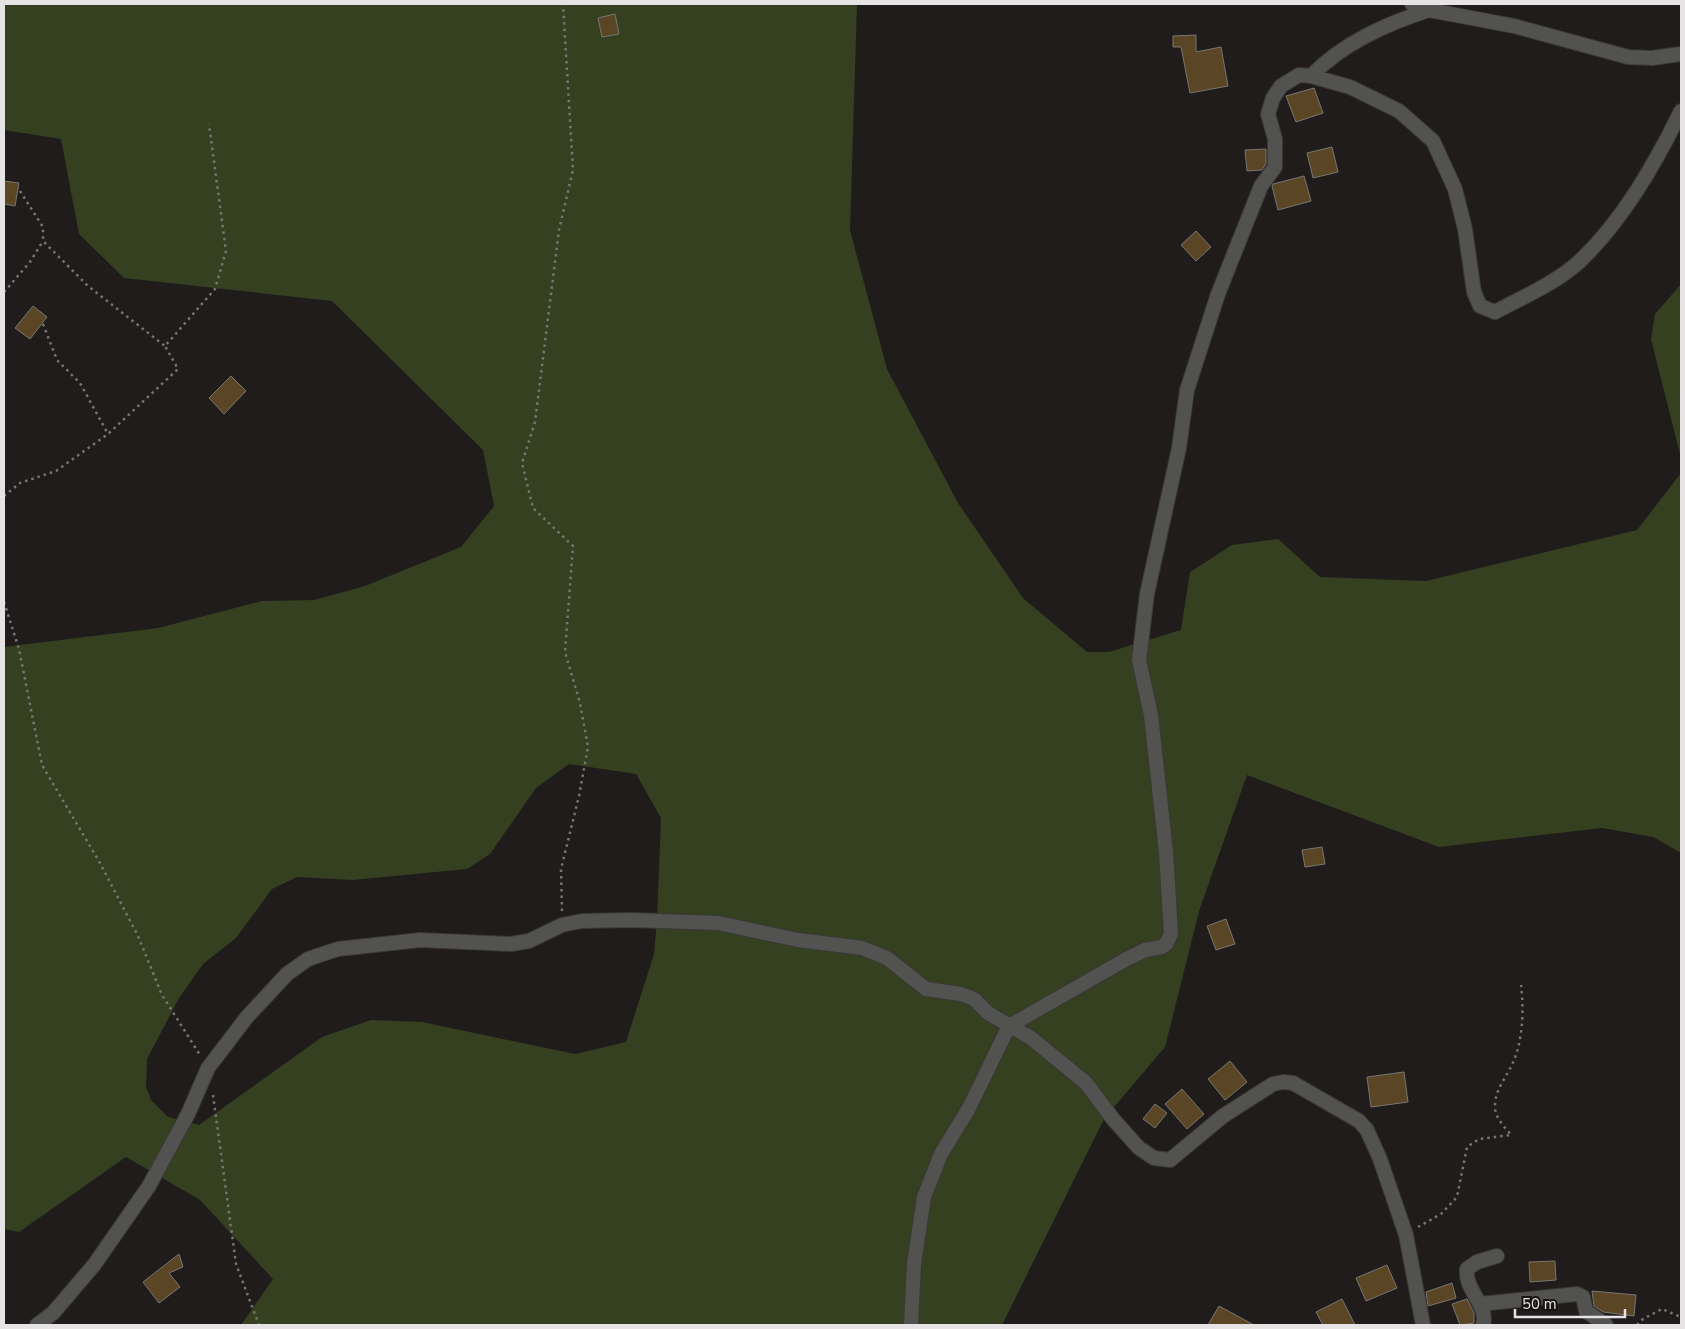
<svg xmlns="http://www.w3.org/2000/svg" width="1685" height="1329" viewBox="0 0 1685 1329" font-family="'Nunito Sans',sans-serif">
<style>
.green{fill:#344020;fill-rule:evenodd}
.building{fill:#5a4625;stroke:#787673}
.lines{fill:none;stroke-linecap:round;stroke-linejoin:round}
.minor-casing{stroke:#3b3837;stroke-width:16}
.path{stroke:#777473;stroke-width:2.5;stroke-dasharray:2.5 4;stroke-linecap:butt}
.minor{stroke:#525250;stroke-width:14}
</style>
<rect width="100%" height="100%" fill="#1f1c1b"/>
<path class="green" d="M4,4h853l-7,226 37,139 71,134 65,95 64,54h22l72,-22 9,-58 42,-27 46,-6 42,38 106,4 211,-51 44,-57v380l-28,-16 -51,-9 -163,19 -192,-72 -48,136 -34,136 -61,72 -102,206h-761l32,-46 -73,-79 -74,-43 -107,75 -15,-3v-582l154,-19 104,-27 52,-1 51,-14 96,-39 33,-41 -11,-56 -151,-149 -208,-23 -45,-44 -18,-95 -57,-9zM569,764l67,10 25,44 -4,102 -3,34 -28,88 -51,12 -153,-32 -51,-2 -49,17 -123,88 -31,-8 -17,-17 -5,-13 1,-28 32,-61 24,-34 33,-26 36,-49 25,-12 56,3 114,-11 23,-15 46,-66z
M1681,284v174l-30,-119 4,-25z"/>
<path class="building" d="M615,14l4,20 -17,3 -4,-19z
M1196,35v17l25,-5 7,39 -38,7 -9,-46h-8v-11z
M1314,88l9,25 -27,9 -10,-26z
M1332,147l6,25 -25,6 -6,-25z
M1266,149v15l-4,6 -15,1 -2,-21z
M1304,176l7,25 -33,9 -6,-24 1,-2z
M4,181l15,2 -4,23 -11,-2z
M1196,231l15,16 -15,14 -15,-16z
M33,306l14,11 -17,22 -15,-11z
M231,376l15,15 -22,23 -15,-16z
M1322,847l3,17 -20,3 -3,-17z
M1226,919l9,25 -19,6 -9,-24z
M1230,1061l17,21 -22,18 -17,-21z
M1404,1072l4,30 -37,5 -4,-30z
M1182,1089l22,25 -17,15 -22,-25z
M1155,1104l12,9 -12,15 -12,-9z
M179,1254l4,13 -14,6 11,14 -21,16 -16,-21z
M1555,1261l1,19 -26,2 -1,-20z
M1387,1265l10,23 -31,13 -10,-23z
M1452,1283l4,15 -28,8 -2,-14z
M1592,1291l44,4 -2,21 -31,-4 -9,-6z
M1342,1299l13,26h-32l-7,-13z
M1467,1299l7,14v10l-14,2 -8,-21z
M1219,1306l35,19h-46z"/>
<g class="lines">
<defs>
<path id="minor" d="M1412,4l17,6 85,16 114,31 24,1 29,-4
M1311,76c32,-33 75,-52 118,-66
M1480,1304l97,-10 6,3 3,14 20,14
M37,1325l16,-12 41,-48 55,-79 39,-72 20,-46 39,-51 40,-43 21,-15 30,-10 82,-9 91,4 18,-3 33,-16 20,-4 49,-1 87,3 80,17 64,8 25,10 39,31 35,5 13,5 14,14 43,25 55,45 27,36 26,29 15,10 16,2 53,-44 50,-32 10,-2 10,1 66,38 8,9 13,29 26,76 17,90
M911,1325l3,-61 10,-67 17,-43 28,-46 40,-82 114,-65 22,-11 17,-3 4,-3 5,-10 -5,-82 -15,-137 -12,-55 8,-66 32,-146 8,-58 31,-96 43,-108 14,-19v-28l-7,-25 5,-16 8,-12 18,-11 12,1 39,11 49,24 34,30 22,48 10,40 9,63 6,14 15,6c28,-15 61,-29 85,-51 43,-41 75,-97 101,-150
M1483,1325c6,-20 -19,-35 -16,-56l10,-7 20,-6"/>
</defs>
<use href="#minor" class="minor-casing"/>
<path class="path" d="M20,191l23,36v14l45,45 77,60
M4,292l26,-30 13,-21
M43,324l14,36 23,23 28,51
M4,496l16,-13 36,-12 52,-37 70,-65 -13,-23 50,-57 11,-38 -17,-127
M4,602l15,47 23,116 58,98 38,73 24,59 38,60
M562,911l-1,-42 18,-73 9,-49 -8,-44 -15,-51 8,-106 -40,-38 -11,-45 13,-41 24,-192 14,-60 -10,-166
M213,1095l23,169 23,61
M1418,1227l23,-13 16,-17 10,-50 12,-8 32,-4c-7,-9 -17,-18 -16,-30 0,-14 11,-28 17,-40 11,-24 12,-54 9,-80
M1637,1325l6,-6 19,-10 19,8"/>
<use href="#minor" class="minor"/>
</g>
<rect width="1685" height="1329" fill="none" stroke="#e5e3e3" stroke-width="10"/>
<path d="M1515 1309v8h110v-8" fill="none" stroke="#e5e3e3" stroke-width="2.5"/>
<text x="1522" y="1309" font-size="15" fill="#e5e3e3" stroke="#161312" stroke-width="4" paint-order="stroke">50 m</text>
</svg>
